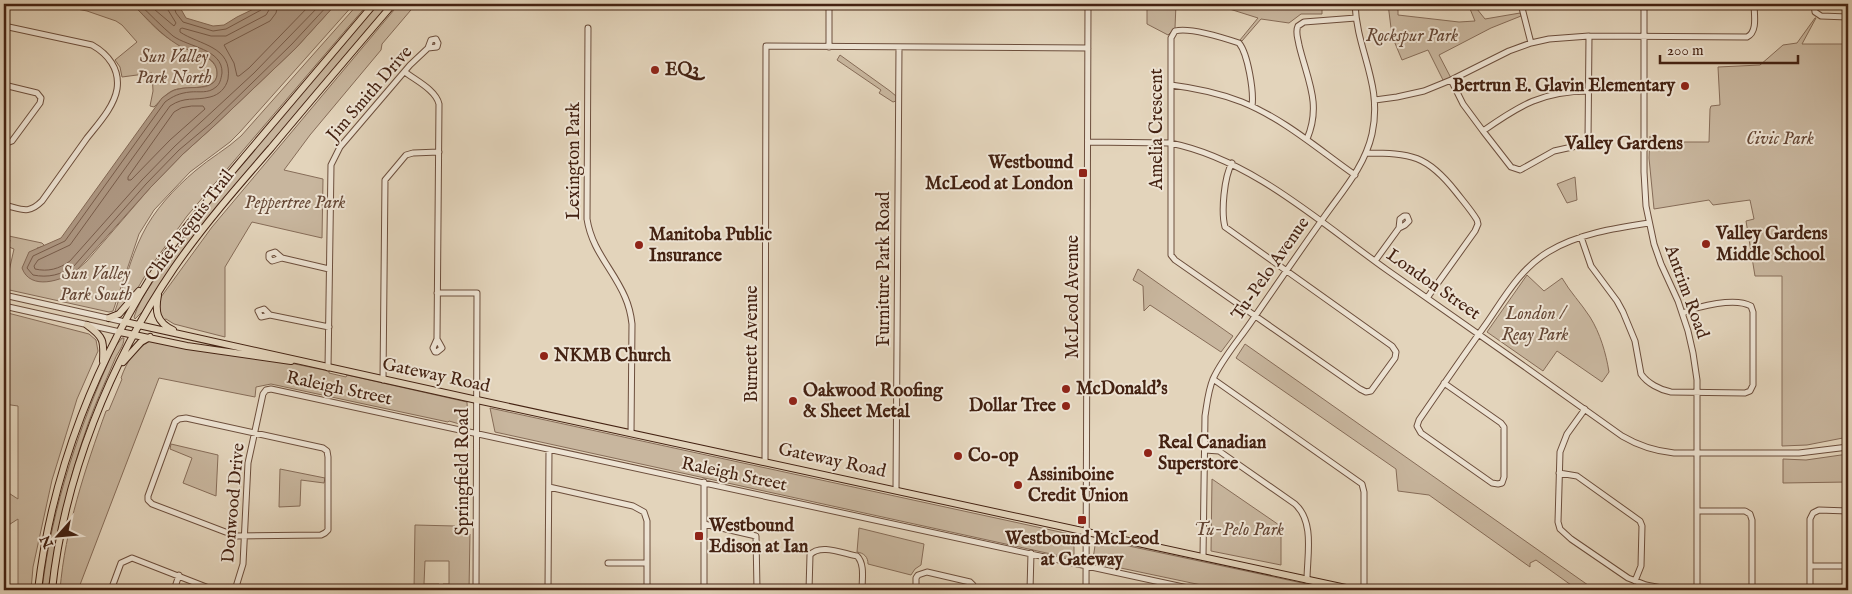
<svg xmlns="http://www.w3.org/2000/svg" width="1852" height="594" viewBox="0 0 1852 594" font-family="'IM FELL English',serif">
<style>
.green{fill:#c8b69e;stroke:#866c58}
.water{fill:#ad9782;stroke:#836855}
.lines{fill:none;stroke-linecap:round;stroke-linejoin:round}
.shore{stroke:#785c4a;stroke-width:1}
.minor-casing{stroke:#6c4e3c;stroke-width:7}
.major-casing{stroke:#442212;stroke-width:8}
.minor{stroke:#ede3d3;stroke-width:5}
.major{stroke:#e3d4bb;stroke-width:6}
.poi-dot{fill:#8f2418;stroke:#ede3d3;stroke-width:2}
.labels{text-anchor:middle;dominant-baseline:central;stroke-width:4;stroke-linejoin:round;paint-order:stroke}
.park-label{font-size:18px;font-style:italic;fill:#654735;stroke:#ede3d3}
.poi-label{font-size:18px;font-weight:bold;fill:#442212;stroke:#ede3d3;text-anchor:start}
.street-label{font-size:18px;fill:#442212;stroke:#ede3d3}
.neighbourhood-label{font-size:19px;font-weight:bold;fill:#442212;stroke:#ede3d3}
</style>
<rect width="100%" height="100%" fill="#e3d4bb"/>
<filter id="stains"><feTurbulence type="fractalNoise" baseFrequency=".004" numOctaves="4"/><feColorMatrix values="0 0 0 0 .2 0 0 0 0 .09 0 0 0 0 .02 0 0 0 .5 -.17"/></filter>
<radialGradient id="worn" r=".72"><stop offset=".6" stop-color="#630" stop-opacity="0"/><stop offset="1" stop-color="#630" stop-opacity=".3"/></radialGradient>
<path class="green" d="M52,4h80c12,11 24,27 39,36 12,7 44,15 46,31 2,22 -30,14 -43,19 -8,3 -14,11 -20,17l-4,-1 3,-15 -1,-18 -30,4 -2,-10 -5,-7 22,-18 -15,-17 -6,-4 -29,-10z
M336,4h18l-114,128 -10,10 -40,30 -36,38 -15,24 -26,77 -4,1 -104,-23 9,-40 -5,-2 1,-7 -6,-1v-4l38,8 3,3 -8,2 24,31 5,-1 11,-8 10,-9 63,-73 33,-34 30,-27 83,-79z
M358,4h10l-181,212 -38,53 -13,22 -19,21 -2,-1c9,-25 15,-52 27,-76 12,-25 33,-47 53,-64 15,-13 32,-22 46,-35z
M378,4h11l-158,186 -88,121 -8,8 -1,-2c7,-23 28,-47 42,-67 60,-87 133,-166 202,-246z
M399,4h17l-34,40 -1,6 -71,85 -26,35 39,9 -1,59 -70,-16 -27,45v70l-51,-13 -8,-5 -3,1c-5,-6 -5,-15 -2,-23l51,-70z
M1147,4h29l-1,24 -7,7 -21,-11z
M1204,4h118v10h-21l-12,9 -28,-4 -19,22 -2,-1 18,-22 -38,-12z
M1388,4l10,6v5l61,7 16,-1 -7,-17h5l12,15 35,-6 1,3 -30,12 -52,27 12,23 -7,4 -16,-32 -26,10 -10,-24z
M1815,18h1l-14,26h46v393l-41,8 -25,1v-170h-27l-9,-55 8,-2 -4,-19 -37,5 -4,-5 -55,9 -5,-51 1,-22 9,6h50l1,-33 1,-3 9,-1 -2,-38 42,-2 23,-20 14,-2z
M840,55l50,36 6,5v5l-3,1 -14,-9 2,-3 -44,-30z
M1575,177l2,23 -10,3 -10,-19z
M1138,269l95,67 -12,16 -71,-47 -6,6 -1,-25 -10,-6z
M1527,275l17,16 18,-13c8,14 19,25 28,39 10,16 16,36 19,55l-7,10 -45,-31 -14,20 -56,-39z
M4,312l85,22 7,6 2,11 -21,48 -25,81 -19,87 -2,23h-13v-71l-14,9v-38l14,9v-93l-14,-2z
M122,338h2c0,8 -6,14 -9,21 -10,24 -22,49 -30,74 -18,51 -28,104 -37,157h-6c10,-85 38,-165 73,-243z
M150,341l140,22 39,8v2l17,4 1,-2 120,27 1,20 -5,3 -14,-4 -1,1 -177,-38 -15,3 -1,10 -96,-19 -81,212h-18c5,-61 25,-121 46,-179l3,-1 13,-31 -1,-1c6,-17 13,-28 29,-37z
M1245,344l350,246h-17l-42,-30 -6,3v4l-101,-72 -31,-4 -2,-22 -160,-111z
M490,408l584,127v24l-579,-127z
M171,444l47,11 -2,41 -33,-13 9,-25 -22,-9z
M1848,454v28l-65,1v-24l23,1z
M280,469l45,9 -1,5 -23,-3 -1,26 -21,1z
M1212,479l67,46 2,7v33l-70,-14z
M415,525l40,1v7l15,1 -1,56h-26v-6h6v-23h-24l-1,23h15v6h-25z
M859,528l65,16 -3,21 -6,4 -4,6 -43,-11c0,-7 -4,-11 -11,-12z
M1096,539l239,51h-110l-128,-27 -4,-4z"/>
<path class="water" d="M132,4h46l8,14 27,8 11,-1 13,-8 27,-13h72l-40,44 -83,79 -30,27 -33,34 -73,82c-15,11 -47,21 -55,-2l7,-16 32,-14 101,-140c6,-4 10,-8 17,-9 10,-3 26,1 34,-6 6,-5 5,-15 0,-21 -10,-10 -24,-10 -35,-17 -18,-11 -31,-27 -46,-41z"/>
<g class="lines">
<path class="shore" d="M139,4c11,10 22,22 34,32 15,11 50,13 49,37 -1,6 -2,11 -6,14 -8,7 -17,4 -26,5 -10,1 -17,4 -25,10l-100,139 -32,15 -6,12 6,7c15,3 28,0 41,-9l72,-82 33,-34 31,-26 82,-80 37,-40
M148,4l26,22 2,-3 -8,-13 -1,-6
M173,4l3,9 7,9 30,9 13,-2 35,-19 3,-6
M271,4l-2,6 -3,5 -40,21h-15l-29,-8 -2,1v3c19,13 53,14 48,47 -2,9 -9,16 -18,18 -16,4 -25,-1 -40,9l-100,139 -32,15 -4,6 1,3c13,3 24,0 35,-8l72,-81 33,-34 79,-73 67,-69
M278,4l-2,9 -6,8 -46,24 10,18 3,13h2l10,-8 62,-64
M192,106h11l2,3 -35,31 -39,40h-3v-3l46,-65 7,-4z"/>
<defs>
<path id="minor" d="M829,4v43
M1521,4l10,39
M1644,4v168l2,34 8,38 7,20 17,37 10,30 5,22 4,27v210
M1814,4l1,8 6,4 27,1
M4,26l88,19c16,9 28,24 25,44 -3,18 -19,35 -30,49 -15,21 -30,42 -45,63 -14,14 -20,8 -38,4
M588,28l-1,191c5,32 26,50 38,78 4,9 6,18 7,27l-1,109
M405,72c10,8 31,18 34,32l-2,235 -4,9 2,4h2l5,-4 -5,-9
M1451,80l12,24 20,27 28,36 9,3 34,-19 27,-6 7,-5 1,-104
M4,85l33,8 4,5 -1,5 -28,38 -8,3
M1171,85c24,3 48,8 71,17 42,17 76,47 113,73
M1375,100l22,-3 27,-6 27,-11 58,-29 22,-8 18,-4 40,-3 158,1c11,-5 7,-23 7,-33
M1483,131c37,-26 60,-40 106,-40
M1307,139c15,-35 0,-60 -8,-94 -1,-7 -4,-13 -1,-19l6,-4 52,-4
M1088,142l82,1c81,16 151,80 217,127 79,55 157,110 235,166 17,10 32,15 52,17h125l49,-6
M1366,153c45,0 61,2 90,39 7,9 15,18 21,28l1,4 -3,7 -48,67
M1232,163c-8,14 -11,49 -7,64l167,119 4,6 -1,6 -24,33 -5,1 -6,-3 -185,-129 -4,-5v-217l4,-7c14,-4 49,7 64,12 9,11 15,49 13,63
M1581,237l10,29 26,35 6,11 12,29 6,33c6,9 19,16 30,18l74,1 5,-2 3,-6v-73l-2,-6c-16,-9 -52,0 -68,7
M282,258l-7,-6 -6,2v4l3,3 10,-3 47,11
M1375,261l24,-33 6,-3 4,-4 -2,-5h-3l-4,3 -1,9
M437,293h40l-1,297
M4,295l121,27
M4,306l116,26
M270,315l-6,-6 -6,2 3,6 9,-2 59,12
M328,368l3,-203 9,-18 70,-82 18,-17 9,-1 1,-4 -2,-4 -5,1 -3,8
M1213,379l149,105 2,8v98
M383,380l2,-200 21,-25 7,-2 26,-1
M1444,383l57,40 3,4v50l-2,6 -4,1 -6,-1 -71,-50 -4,-7 2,-6c22,-32 44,-64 67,-96 18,-26 34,-55 62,-72 29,-18 67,-24 101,-29
M1585,409l-18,25 -7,18 -2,70 2,7 11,10 57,39 18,7 26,5
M186,418l137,30 4,3 1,6v73l-3,3 -4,2 -85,1 -84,-32 -4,-4v-4l27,-74 4,-3z
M1205,450l14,1 76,53c20,18 12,52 12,76
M765,462l1,-416 322,2
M1559,473l18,3 63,45 2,5 -1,40 -6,15
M549,487l84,19 11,6 3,9v69
M896,490l3,-443
M1697,511h48l5,3 2,6v70
M704,524l52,12 1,54
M1203,557l2,-141c2,-12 3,-25 8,-37 9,-20 25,-38 38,-57 25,-36 50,-73 76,-109 18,-25 38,-48 45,-79 11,-50 -15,-82 -17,-130
M608,563h39
M1810,566h38
M111,590l10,-27 11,-5 82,32
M174,590l5,-15
M235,590l8,-26 5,-101 15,-69 3,-4 5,-1 926,201
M548,590l1,-140
M704,590v-108
M809,590l1,-35c10,-12 34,-1 47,1 8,8 5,23 5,34
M916,590v-12l2,-3 9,-3 43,10 3,3 1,5
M1030,590l1,-37
M1086,590l2,-586
M1810,590v-71l3,-6 6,-3 29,1"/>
<path id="major" d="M158,295c-3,16 -2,27 15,35
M109,318l10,-4 20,-23
M125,322l352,78 878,190
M87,325c17,12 17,16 16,36
M120,332l67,14 104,15
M123,362l18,-20 9,-5
M38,590c14,-119 59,-233 126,-333 28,-40 61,-77 93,-115 39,-46 78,-92 117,-138
M52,590c12,-113 58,-228 122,-322 29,-42 63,-81 97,-120 40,-48 81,-96 122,-144"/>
</defs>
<use href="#minor" class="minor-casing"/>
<use href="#major" class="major-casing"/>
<use href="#minor" class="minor"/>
<use href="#major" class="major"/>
</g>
<g class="poi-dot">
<circle cx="655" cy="70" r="5"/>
<circle cx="1685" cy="86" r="5"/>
<rect x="1078" y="168" width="10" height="10" rx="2.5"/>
<circle cx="1706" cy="244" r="5"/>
<circle cx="639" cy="245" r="5"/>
<circle cx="544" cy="356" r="5"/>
<circle cx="1066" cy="389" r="5"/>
<circle cx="793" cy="401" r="5"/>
<circle cx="1066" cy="406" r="5"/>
<circle cx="1148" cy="453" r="5"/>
<circle cx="958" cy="456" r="5"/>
<circle cx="1018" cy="485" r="5"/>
<rect x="1077" y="515" width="10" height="10" rx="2.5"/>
<rect x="694" y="531" width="10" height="10" rx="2.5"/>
</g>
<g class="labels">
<g class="park-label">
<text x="1412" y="36">Rockspur Park</text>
<text x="174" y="57">Sun Valley<tspan x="174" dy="21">Park North</tspan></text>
<text x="1780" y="139">Civic Park</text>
<text x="295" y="203">Peppertree Park</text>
<text x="96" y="274">Sun Valley<tspan x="96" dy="21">Park South</tspan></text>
<text x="1535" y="314">London /<tspan x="1535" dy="21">Reay Park</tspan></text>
<text x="1239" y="530">Tu-Pelo Park</text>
</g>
<g class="poi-label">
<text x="665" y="70">EQ3</text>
<text x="1675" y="86" text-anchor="end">Bertrun E. Glavin Elementary</text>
<text x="1073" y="163" text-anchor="end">Westbound<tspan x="1073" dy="21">McLeod at London</tspan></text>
<text x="1716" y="234">Valley Gardens<tspan x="1716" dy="21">Middle School</tspan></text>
<text x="649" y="235">Manitoba Public<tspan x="649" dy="21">Insurance</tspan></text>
<text x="554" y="356">NKMB Church</text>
<text x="1076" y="389">McDonald's</text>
<text x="803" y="391">Oakwood Roofing<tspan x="803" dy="21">&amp; Sheet Metal</tspan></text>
<text x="1056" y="406" text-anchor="end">Dollar Tree</text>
<text x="1158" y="443">Real Canadian<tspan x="1158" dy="21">Superstore</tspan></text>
<text x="968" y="456">Co-op</text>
<text x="1028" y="475">Assiniboine<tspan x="1028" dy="21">Credit Union</tspan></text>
<text x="709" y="526">Westbound<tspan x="709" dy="21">Edison at Ian</tspan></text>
<text x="1082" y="539" text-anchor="middle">Westbound McLeod<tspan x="1082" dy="21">at Gateway</tspan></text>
</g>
<g class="street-label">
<text transform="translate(370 94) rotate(-49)">Jim Smith Drive</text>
<text transform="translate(1157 129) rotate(-90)">Amelia Crescent</text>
<text transform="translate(574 161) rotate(-90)">Lexington Park</text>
<text transform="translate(190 226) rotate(-53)">Chief Peguis Trail</text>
<text transform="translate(884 269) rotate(-90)">Furniture Park Road</text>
<text transform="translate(1271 269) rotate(-55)">Tu-Pelo Avenue</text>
<text transform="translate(1433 285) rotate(35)">London Street</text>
<text transform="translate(1686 292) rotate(70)">Antrim Road</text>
<text transform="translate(1073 297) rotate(-90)">McLeod Avenue</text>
<text transform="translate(752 344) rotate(-90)">Burnett Avenue</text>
<text transform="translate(436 376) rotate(12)">Gateway Road</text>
<text transform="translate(339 389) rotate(12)">Raleigh Street</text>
<text transform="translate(832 461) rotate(12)">Gateway Road</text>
<text transform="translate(463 472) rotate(-90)">Springfield Road</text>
<text transform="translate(734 475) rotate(12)">Raleigh Street</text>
<text transform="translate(234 503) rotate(-85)">Donwood Drive</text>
</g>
<g class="neighbourhood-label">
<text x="1624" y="144">Valley Gardens</text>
</g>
</g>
<rect width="1852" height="594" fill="none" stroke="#e3d4bb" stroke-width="20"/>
<rect x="5" y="5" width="1842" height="584" fill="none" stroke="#442212" stroke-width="2.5"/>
<rect x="10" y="10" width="1832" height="574" fill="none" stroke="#442212"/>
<g transform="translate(58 536) rotate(243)" stroke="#ede3d3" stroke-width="4" paint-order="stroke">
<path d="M0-4L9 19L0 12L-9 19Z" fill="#442212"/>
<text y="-8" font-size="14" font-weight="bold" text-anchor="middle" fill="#442212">N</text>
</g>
<path d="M1660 55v8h138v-8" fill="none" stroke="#442212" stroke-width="2.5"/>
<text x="1667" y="55" font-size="15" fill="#442212" stroke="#ede3d3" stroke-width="4" paint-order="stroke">200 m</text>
<rect width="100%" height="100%" filter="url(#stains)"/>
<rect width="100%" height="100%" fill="url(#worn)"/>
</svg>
